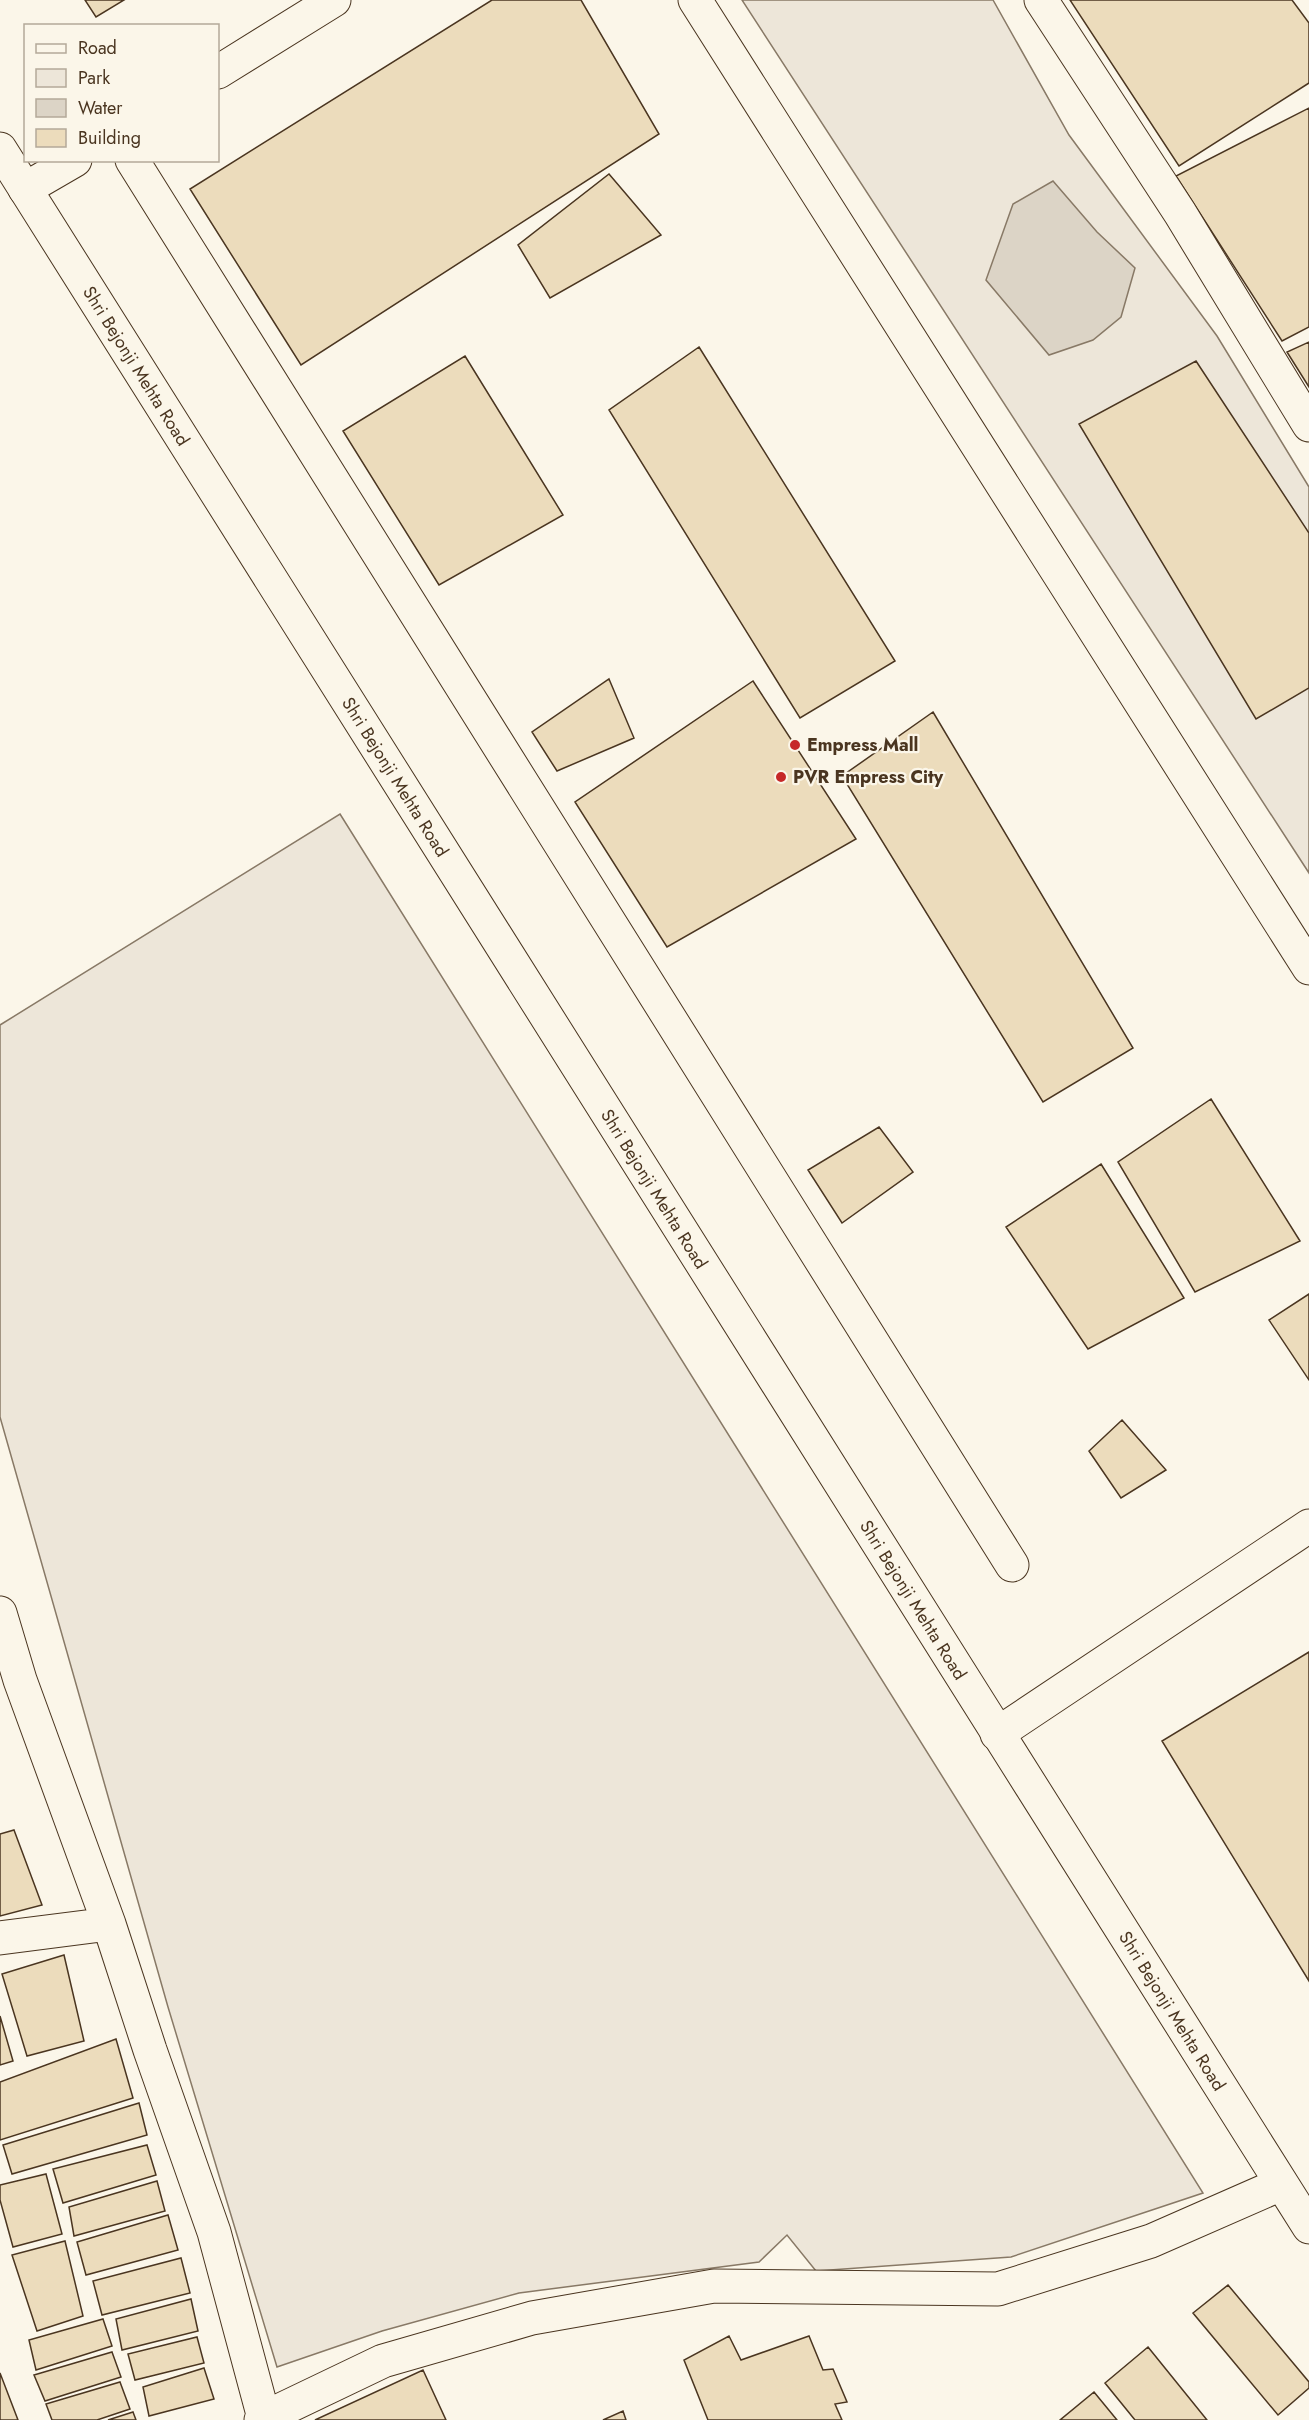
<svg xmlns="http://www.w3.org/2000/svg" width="1309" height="2420" viewBox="0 0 1309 2420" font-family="Jost,sans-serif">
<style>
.green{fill:#ede6d9;stroke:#887966;stroke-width:1.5}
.water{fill:#dcd4c6;stroke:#887966;stroke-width:1.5}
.building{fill:#ecdcbc;stroke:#4a3520;stroke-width:1.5}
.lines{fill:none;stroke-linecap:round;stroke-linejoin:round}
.minor-casing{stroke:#4a3520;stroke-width:35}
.major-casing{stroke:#4a3520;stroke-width:35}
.minor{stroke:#fbf6e9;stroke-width:33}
.major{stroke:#fbf6e9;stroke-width:33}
.poi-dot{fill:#c62828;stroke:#fbf6e9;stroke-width:2}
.labels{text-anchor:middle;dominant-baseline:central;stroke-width:4.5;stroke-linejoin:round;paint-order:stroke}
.street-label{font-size:18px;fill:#4a3520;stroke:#fbf6e9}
.poi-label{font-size:18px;font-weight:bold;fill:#4a3520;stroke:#fbf6e9;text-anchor:start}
</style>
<rect width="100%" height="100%" fill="#fbf6e9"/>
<path class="green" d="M742,0h251l76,135 148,201 92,151v386z
M340,814l863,1379 -192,64 -195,14 -29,-36 -28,27 -240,31 -137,38 -105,36 -109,-360 -168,-590v-392z"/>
<path class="water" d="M1053,181l44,51 38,36 -14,49 -28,23 -44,15 -63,-75 27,-76z"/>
<path class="building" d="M85,0h39l-28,17z
M492,0h89l78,134 -358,231 -111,-176z
M1070,0h222l17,23v60l-130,83z
M1309,108v219l-27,14 -106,-165z
M609,174l52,61 -111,63 -32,-53z
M1309,342v45l-22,-35z
M699,347l196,314 -95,57 -191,-308z
M465,356l98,159 -124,70 -96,-154z
M1196,361l113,172v155l-53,31 -177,-295z
M609,679l25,59 -77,33 -25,-39z
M753,681l103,158 -189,108 -92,-145z
M933,712l200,336 -90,54 -201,-326z
M1211,1099l89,142 -105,51 -77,-130z
M879,1127l34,45 -71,51 -34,-53z
M1101,1164l83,134 -96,51 -82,-122z
M1309,1294v86l-40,-60z
M1122,1420l44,50 -45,28 -32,-47z
M1309,1652v329l-147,-240z
M14,1830l28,75 -42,11v-82z
M64,1955l20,86 -57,15 -25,-82z
M0,2016l13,45 -13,4z
M116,2039l17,59 -133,42v-58z
M139,2103l8,32 -135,39 -9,-29z
M147,2145l9,30 -93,28 -10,-34z
M46,2174l16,60 -49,13 -13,-47v-15z
M157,2181l8,30 -91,25 -5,-29z
M168,2215l10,35 -92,25 -9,-33z
M65,2241l18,75 -46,15 -25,-76z
M181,2258l9,35 -88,22 -9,-34z
M1228,2285l81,97v6l-31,27 -85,-102z
M191,2299l7,32 -76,19 -6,-31z
M103,2319l9,27 -76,24 -7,-30z
M729,2336l12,24 68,-24 14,34 10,-1 14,33 -12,2 7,16h-134l-24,-60z
M197,2337l7,26 -69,17 -7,-26z
M1148,2347l59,73h-72l-30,-37z
M112,2352l9,25 -76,24 -11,-26z
M204,2368l10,31 -65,17 -6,-29z
M423,2370l23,50h-131z
M0,2373l18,47h-18z
M120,2382l10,27 -33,11h-45l-6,-16z
M1094,2392l23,28h-57z
M623,2411l3,9h-23z
M133,2412l3,8h-28z"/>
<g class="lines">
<defs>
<path id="minor" d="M695,0l614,968
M1041,0l139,213 129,212
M218,72l116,-72
M132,160l880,1405
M25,189l50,-29
M0,1613l20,67 89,244 41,126 64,182 50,186 -3,2
M997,1734l312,-208
M0,1938l109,-14
M265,2420l-1,-2 119,-57 149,-43 182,-32 284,3 153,-48 130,-57"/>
<path id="major" d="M0,149l1309,2078"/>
</defs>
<use href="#minor" class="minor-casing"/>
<use href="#major" class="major-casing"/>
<use href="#minor" class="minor"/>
<use href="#major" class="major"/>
</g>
<g class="poi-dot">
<circle cx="795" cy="745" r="6"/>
<circle cx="781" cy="777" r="6"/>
</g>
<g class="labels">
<g class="street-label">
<text transform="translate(136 366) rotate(58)">Shri Bejonji Mehta Road</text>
<text transform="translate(395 777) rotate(58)">Shri Bejonji Mehta Road</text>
<text transform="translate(654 1189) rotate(58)">Shri Bejonji Mehta Road</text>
<text transform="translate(913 1600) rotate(58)">Shri Bejonji Mehta Road</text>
<text transform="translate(1172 2011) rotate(58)">Shri Bejonji Mehta Road</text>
</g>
<g class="poi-label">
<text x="807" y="745">Empress Mall</text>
<text x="793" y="777">PVR Empress City</text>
</g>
</g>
<rect x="24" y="24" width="195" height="138" fill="#fbf6e9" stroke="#b4a999" stroke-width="1.5"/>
<rect x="36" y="44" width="30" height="9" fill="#fbf6e9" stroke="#b4a999" stroke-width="1.5"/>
<text x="78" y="54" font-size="18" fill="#4a3520">Road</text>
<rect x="36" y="69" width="30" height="18" fill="#ede6d9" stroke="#b4a999" stroke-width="1.5"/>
<text x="78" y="84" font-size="18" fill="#4a3520">Park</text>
<rect x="36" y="99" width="30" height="18" fill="#dcd4c6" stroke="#b4a999" stroke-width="1.5"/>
<text x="78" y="114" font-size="18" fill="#4a3520">Water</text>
<rect x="36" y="129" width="30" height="18" fill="#ecdcbc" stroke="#b4a999" stroke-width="1.5"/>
<text x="78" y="144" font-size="18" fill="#4a3520">Building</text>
</svg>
